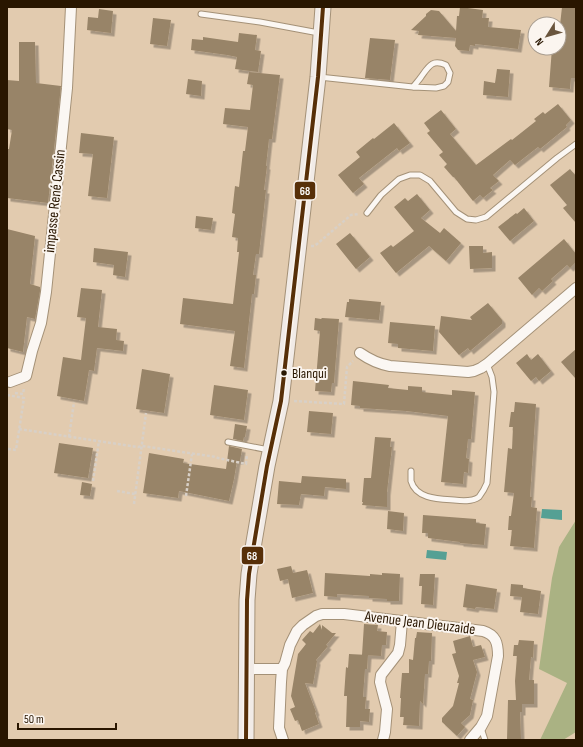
<svg xmlns="http://www.w3.org/2000/svg" width="583" height="747" viewBox="0 0 583 747" font-family="'Sofia Sans Condensed',sans-serif">
<style>
.forest{fill:#aab283}
.water{fill:#55a094}
.building{fill:#988468;filter:url(#shadow)}
.lines{fill:none;stroke-linecap:round;stroke-linejoin:round}
.lane-casing{stroke:#a49177;stroke-width:7}
.street-casing{stroke:#a49177;stroke-width:12}
.secondary-casing{stroke:#a49177;stroke-width:17}
.path{stroke:#d8d0c7;stroke-width:2.5;stroke-dasharray:3 2;stroke-linecap:butt}
.lane{stroke:#fbf7f3;stroke-width:5}
.street{stroke:#fbf7f3;stroke-width:10}
.secondary{stroke:#f1ebe7;stroke-width:15}
.bus-1-casing{stroke:#fbf5ef;stroke-width:7}
.bus-1{stroke:#572f08;stroke-width:4}
.bus-dot{fill:#291600;stroke:#fbf5ef;stroke-width:1.5}
.labels{text-anchor:middle;dominant-baseline:central;stroke-width:4;stroke-linejoin:round;paint-order:stroke}
.bus-label{font-size:14px;fill:#291600;stroke:#fbf5ef;text-anchor:start}
.street-label{font-size:15px;fill:#291600;stroke:#fbf5ef}
.line-badge{stroke:#fbf5ef;stroke-width:1.5}
.badge-label{font-size:11px;text-anchor:middle;font-weight:bold;fill:#fff}
</style>
<defs>
<filter id="shadow"><feDropShadow dx="3.5" dy="3.5" stdDeviation="0" flood-color="#0004"/></filter>
</defs>
<rect width="100%" height="100%" fill="#e2cbaf"/>
<path class="forest" d="M576,520v212l-13,8h-23l27,-57 -28,-14 13,-91 7,-31z"/>
<path class="water" d="M542,509l20,1v10l-21,-2z
M427,550l20,2 -1,8 -20,-2z"/>
<path class="building" d="M460,7l23,3 -1,8h7l-1,9 33,3 -3,19 -43,-5v2l-5,-1 -1,6 -11,-1 -3,-4 1,-8 -38,-3 1,-4 -8,-1 15,-14v-2l5,-4 8,1 17,20 1,-15h2z
M562,7h14v63l-1,8h-4l-1,11 -21,-2 3,-39h7v-24l1,1z
M99,9l14,2 -2,22 -24,-3 1,-13 10,1z
M153,18l18,2 -4,26 -17,-2z
M239,33l18,2 -2,15 6,1 -3,21 -23,-3 2,-12 -10,-2 -36,-5 1,-11 11,1v-3l35,5z
M370,38l25,2 -5,40 -25,-2z
M19,42h16l1,41 25,3 -13,117 -41,-5v-49h2l3,-19 -5,-1v-49l12,1z
M497,69l13,1 -2,27 -25,-2 1,-14 11,2z
M249,72l31,3 -8,64h-3l-3,27h1l-3,24h2l-7,64h-3l-3,21h3l-2,19h-2l-8,74 -14,-2 5,-35 -55,-7 3,-26 50,6 6,-52h-2l1,-14 -6,-1 3,-23 -3,-1 3,-27 4,1 4,-36h2l3,-24 -25,-3 2,-16 25,2 3,-25 -6,-1z
M188,79l14,2 -1,15 -15,-2z
M558,104l13,16 -5,5 1,2 -27,22 -2,-2 -23,18 -5,-5 -17,15 6,6 -9,7 3,2 -10,8 -3,-3 -7,6 -19,-24h-1l-9,-10 3,-3 -8,-9 4,-3 -16,-19 3,-2 -6,-8 17,-13 15,19 -6,5 26,31 35,-26 1,1 24,-19 -2,-2 9,-7 2,2z
M394,123l16,20 -11,8 -2,-3 -38,30 5,6 -11,9 -15,-18 22,-18 -4,-5 17,-14 1,1z
M81,133l33,4 -7,61 -19,-2 5,-42 -14,-1z
M570,169l6,7v47l-13,-15 4,-3 -17,-20z
M417,194l13,16 -9,8 19,15 4,-5 17,15 -15,18 -17,-15 -33,27 -16,-20 11,-8 2,2 21,-16 -20,-24 11,-9 3,3z
M524,208l10,13 -24,20 -12,-14 18,-14 1,1z
M196,216l17,2 -2,12 -16,-2z
M7,229l28,7 -5,48 10,3v4l-5,28 -8,-2 -4,35 -16,-4z
M350,233l20,24 -14,12 -20,-25z
M564,239l12,15v8l-6,6 -3,-3 -16,14 2,2 -11,10 -3,-3 -7,7 -14,-17z
M469,246h14v7l9,-1v16l-22,1z
M94,248l34,4 -3,25 -12,-2 1,-10 -21,-3z
M81,288l21,2 -4,37 19,2 -1,11 8,1 -1,10 -26,-3 -3,23 -5,-1 -5,31 -27,-5 6,-39 18,3 5,-42 -9,-1z
M349,299l32,3 -2,18 -34,-3 2,-15h2z
M488,303l14,17v4l-32,27 -2,-3 -9,7 -20,-23 2,-16 31,4 -2,-3z
M315,318l6,1 1,-1 17,1 -5,64h-2l-1,9 -16,-1 5,-60 -6,-1z
M390,322l45,4 -2,25 -35,-3v-4l-10,-1z
M576,349v30l-15,-17z
M527,354l4,6 7,-6 13,17 -12,10 -3,-4 -5,4 -15,-18z
M142,369l28,5 -6,39 -28,-4z
M353,381l36,4 -1,3 20,2v-4l14,1v5l30,3v-5l23,2 -4,47h-3l-2,19 3,1 -1,14 -4,-1 -1,12 -22,-2 7,-66 -42,-5 -46,-3v-2l-9,-1z
M214,385l34,5 -4,30 -34,-5z
M515,402l21,2 -6,93h2l-1,10 6,1 -3,40 -24,-2 2,-16h-4l1,-14h2l3,-23 -10,-1 4,-44 4,1 1,-22h-4l2,-15h3z
M309,411l24,2 -2,21 -24,-2z
M235,424l12,2 -2,11h-1l-1,4 -10,-2z
M375,437l16,1 -1,9h2l-5,45v15l-25,-2 1,-3h-1l2,-24h7z
M59,443l34,5 -5,30 -34,-5z
M229,446l13,3 -2,12h-3l-3,18 -5,22 -50,-10 -1,7 -35,-5 6,-40 35,6 -1,4 43,6z
M302,476l44,3v10l-21,-2 -1,9 -23,-2 -2,11 -22,-1 2,-23 22,2z
M82,482l10,2 -2,12 -10,-1z
M388,511l16,2 -1,18 -16,-2z
M423,515l53,4v4l10,1 -2,21 -24,-2v-1l-32,-4v-5h-6z
M291,566l2,7 14,-3 6,23 -21,5 -4,-19 -8,2 -3,-12z
M325,573l45,3v-2l12,1v-2l18,1 -1,27h-12v-2l-18,-1v-2l-32,-2v3l-13,-1z
M420,574h15l-2,31 -12,-1 1,-18h-3z
M466,584l31,5 -3,20 -18,-2 -1,2 -12,-2z
M511,584l12,1v3l18,3 -3,23 -18,-2 2,-15 -12,-1z
M320,624l2,6v-5l10,8h4l-10,12 2,1 -12,14 1,1 -4,23 -8,-1 11,29 -1,1 4,11 -17,7 -4,-11 -3,1 -5,-12 5,-2 -4,-11 7,-42 8,-10 -4,-4 8,-9 3,2z
M364,624l14,1 -1,6 10,1 -1,13h-4l-1,11 -19,-1z
M417,632l15,1 -1,28h-2l-1,13h-3l-2,30 -3,-3 -1,25 -16,-1 1,-8h-4l1,-19h-1l2,-25h7v-14l4,1 2,-22h1z
M470,636l3,11 8,-2 4,12 -12,3 4,12 -7,27 3,1 -3,15 -9,8 4,4 -8,9 -15,-14v-4l11,-12 6,-23h-2l2,-7 -7,-22 4,-1 -3,-12z
M519,640l15,1 -1,17 -2,-1 -2,23h5v24h-12v8h-2l1,28h-14l1,-40h8l-1,-19 2,-25h-4l1,-11h4z
M349,654l19,1 -1,14h-2l-2,28h3l-1,12h5l-1,13 -9,-1v6h-14l1,-31h-3l2,-29 2,1z"/>
<g class="lines">
<defs>
<path id="lane" d="M201,14l59,8 59,11
M319,77l94,10 23,1 8,-2 4,-4 2,-9 -4,-8c-14,-6 -17,1 -25,12 -2,3 -5,6 -8,10
M367,213l14,-18 18,-16 11,-4h10l10,6 26,31 11,7 9,1 10,-3 71,-59 19,-14
M228,442l41,8
M411,471c0,3 0,7 0,10 5,18 28,18 43,19 8,1 18,2 25,-3 3,-4 6,-9 8,-14l7,-91 -2,-15 -5,-13
M481,728l4,12"/>
<path id="street" d="M360,353c10,7 19,11 30,13l78,6 6,-1 7,-3 6,-4 89,-76
M10,382l16,-6 6,-25 9,-28 5,-31 21,-204 4,-81
M247,669h35
M283,740l-4,-12 2,-46 1,-13 3,-6 5,-18 7,-14 6,-6 13,-9 6,-2h22l139,17c13,4 15,12 15,25l-11,60 -6,11 -11,13
M383,740l2,-8 2,-23 -7,-27 1,-7 17,-22 2,-8 2,-24"/>
<path id="secondary" d="M246,740l1,-140 2,-26 5,-32 13,-76 14,-65 37,-324 5,-70"/>
</defs>
<use href="#lane" class="lane-casing"/>
<use href="#street" class="street-casing"/>
<use href="#secondary" class="secondary-casing"/>
<path class="path" d="M311,246h3l3,-2 34,-29 8,-1
M15,393l8,1 1,-6
M7,395l17,3 -8,52 -8,-1
M294,401l50,3 3,-37 6,-6
M19,429l119,18 4,-1 74,11 2,1 28,6 1,-10
M69,437l5,-35
M93,481l6,-40
M117,491l18,3
M186,496l6,-42
M134,504l12,-91"/>
<use href="#lane" class="lane"/>
<use href="#street" class="street"/>
<use href="#secondary" class="secondary"/>
<defs>
<path id="bus-1" d="M246,740l1,-140 2,-26 18,-108 14,-65 37,-324 5,-70"/>
</defs>
<use href="#bus-1" class="bus-1-casing"/>
<use href="#bus-1" class="bus-1"/>
</g>
<circle class="bus-dot" cx="284" cy="373" r="3.5"/>
<g class="labels">
<g class="bus-label">
<text x="292" y="373">Blanqui</text>
</g>
<g class="street-label">
<text transform="translate(55 201) rotate(-84)">impasse René Cassin</text>
<text transform="translate(420 623) rotate(7)">Avenue Jean Dieuzaide</text>
</g>
</g>
<g class="line-badge">
<rect x="294" y="181" width="22" height="19" rx="4" fill="#572f08"/>
<rect x="241" y="546" width="23" height="19" rx="4" fill="#572f08"/>
</g>
<g class="badge-label">
<text x="305" y="195">68</text>
<text x="252" y="560">68</text>
</g>
<rect width="583" height="747" fill="none" stroke="#291600" stroke-width="16"/>
<g transform="translate(547 36) rotate(233)"><circle r="19" fill="#fbf5ef" stroke="#a79c8f"/>
<path d="M0-3L7 15L0 10L-7 15Z" fill="#6a553d"/>
<text y="-6" font-size="11" font-weight="bold" text-anchor="middle" fill="#291600">N</text>
</g>
<path d="M18 723v6h98v-6" fill="none" stroke="#291600" stroke-width="2"/>
<text x="24" y="723" font-size="12" fill="#291600" stroke="#fbf5ef" stroke-width="3" paint-order="stroke">50 m</text>
</svg>
